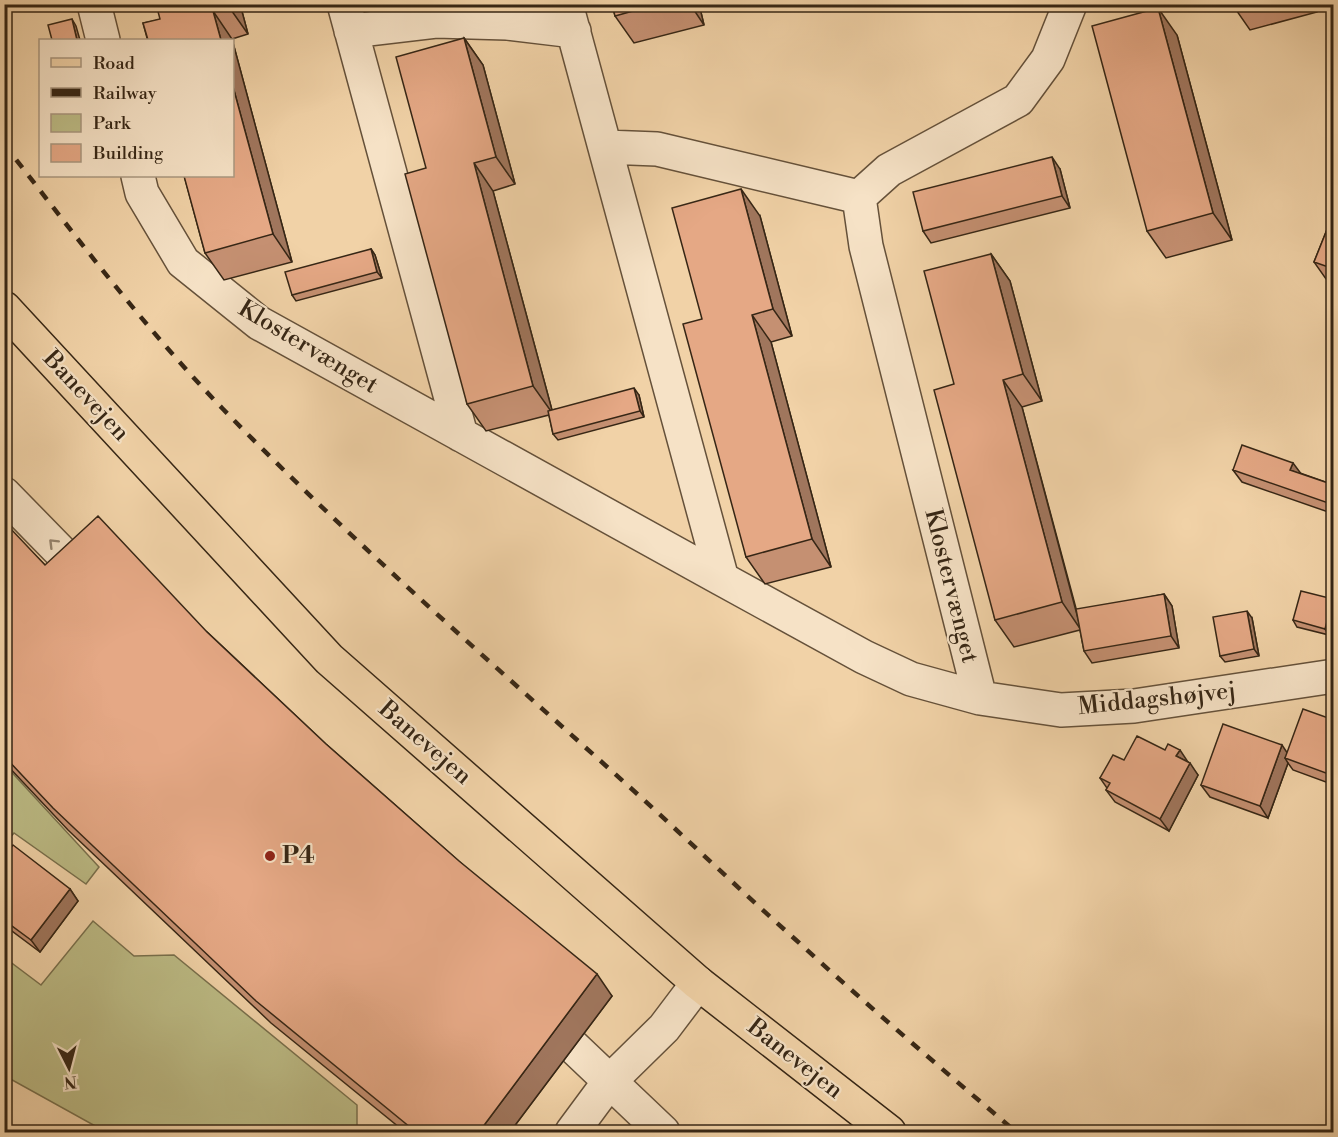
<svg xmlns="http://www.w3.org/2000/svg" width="1338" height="1137" font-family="'Libre Bodoni',serif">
<rect width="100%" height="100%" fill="#f1d2a7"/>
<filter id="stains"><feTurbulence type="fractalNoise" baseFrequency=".00333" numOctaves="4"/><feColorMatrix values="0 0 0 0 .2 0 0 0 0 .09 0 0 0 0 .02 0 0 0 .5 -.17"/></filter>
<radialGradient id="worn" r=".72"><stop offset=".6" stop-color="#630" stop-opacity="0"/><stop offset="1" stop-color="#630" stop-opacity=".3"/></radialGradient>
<path fill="#bcbb85" stroke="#79704d" stroke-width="1.5" d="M 5,765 L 99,867 L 86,884 L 14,833 L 5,844 Z
M 93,921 L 134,956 L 174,955 L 357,1105 L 357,1132 L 106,1132 L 5,1076 L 5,958 L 41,985 Z"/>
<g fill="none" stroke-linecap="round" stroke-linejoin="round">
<g stroke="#65513a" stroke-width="36">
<path id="minor" d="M 94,4 L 103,40
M 344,4 L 461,435
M 566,4 L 722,579 L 864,657 L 911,679 L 980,698 L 1061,710 L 1134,706 L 1334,676
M 351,31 L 436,21 L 507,23 L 574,31
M 605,147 L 657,149 L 859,197
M 138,176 L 142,193 L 183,262 L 259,323 L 722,579
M 4,494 L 92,584
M 980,698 L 866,246 L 859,197 L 889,170 L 1018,100 L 1048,59 L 1070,4
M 542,1017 L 663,1132
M 572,1132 L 609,1082 L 664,1028 L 698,983"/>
</g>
<g stroke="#362615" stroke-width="36">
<path id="major" d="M 4,308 L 329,659 L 698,983 L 889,1132"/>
</g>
<use href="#minor" stroke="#f6e2c6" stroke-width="33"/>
<use href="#major" stroke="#f1d2a7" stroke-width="33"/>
<path stroke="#362615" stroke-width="4.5" stroke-dasharray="10 10" stroke-linecap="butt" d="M 4,144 C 74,234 143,326 222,408 C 352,542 494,665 634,791 C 688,840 741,891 796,940 C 868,1006 942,1069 1016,1132"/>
</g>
<path fill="#c59072" stroke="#362615" stroke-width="1.5" d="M 240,4 L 248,34 L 232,39 L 292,262 L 224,280 L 205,253 L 143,23 Z
M 612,4 L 699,4 L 704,25 L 634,43 L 615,16 Z
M 1232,4 L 1315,4 L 1317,12 L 1250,30 Z
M 1177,35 L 1232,240 L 1166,258 L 1147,231 Z
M 464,38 L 483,65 L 515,184 L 493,191 L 552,410 L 639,395 L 644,417 L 558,440 L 553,434 L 549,415 L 486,431 L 467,404 L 426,168 Z
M 1060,169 L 1070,208 L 931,243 L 923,231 Z
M 1334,212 L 1334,282 L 1326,279 L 1314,262 Z
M 760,216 L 792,336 L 771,342 L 831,567 L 765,584 L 746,557 L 702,319 Z
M 371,249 L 375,255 L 382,278 L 296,301 L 292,295 Z
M 991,254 L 1010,281 L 1042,401 L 1022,407 L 1077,612 L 1164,594 L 1172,606 L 1179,648 L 1092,663 L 1084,651 L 1080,630 L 1014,647 L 995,620 L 954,384 Z
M 1233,470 L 1300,473 L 1334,485 L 1334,514 L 1242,482 Z
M 4,524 L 45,565 L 207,632 L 326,744 L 612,996 L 510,1132 L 405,1132 L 271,1023 L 68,830 L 4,762 Z
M 1333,599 L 1334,619 L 1329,635 L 1297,627 L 1293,620 Z
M 1252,618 L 1259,656 L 1225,662 L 1220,656 Z
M 1334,720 L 1334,785 L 1293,770 L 1288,763 L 1268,818 L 1210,797 L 1201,785 L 1287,752 Z
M 1124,760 L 1188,762 L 1198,775 L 1169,831 L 1115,802 L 1106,790 L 1107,788 L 1100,778 Z
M 4,856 L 70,889 L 78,901 L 40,952 L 4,925 Z"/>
<path fill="#a0765d" stroke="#362615" stroke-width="1.5" d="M 229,4 L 240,4 L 248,34 L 229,7 Z
M 690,4 L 699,4 L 704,25 Z
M 1312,4 L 1315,4 L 1317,12 Z
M 1158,8 L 1177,35 L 1232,240 L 1213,213 Z
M 213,11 L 232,39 L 292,262 L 273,234 L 232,83 L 232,40 L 221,40 Z
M 72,19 L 76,26 L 80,40 L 77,40 Z
M 464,38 L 483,65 L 515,184 L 496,157 Z
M 1052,157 L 1060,169 L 1070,208 L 1062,196 Z
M 474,163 L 493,191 L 553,414 L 533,386 Z
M 741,189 L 760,216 L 792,336 L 773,309 Z
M 371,249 L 375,255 L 382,278 L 377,272 Z
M 991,254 L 1010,281 L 1042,401 L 1023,374 Z
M 752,315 L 771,342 L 831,567 L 812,539 Z
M 1003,380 L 1022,407 L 1081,630 L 1062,602 Z
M 634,388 L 639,395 L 644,417 L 640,411 Z
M 1293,463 L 1302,475 L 1290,470 Z
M 1164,594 L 1172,606 L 1179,648 L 1171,636 Z
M 1333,599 L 1334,619 L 1329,635 L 1325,629 Z
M 1247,611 L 1252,618 L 1259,656 L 1254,649 Z
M 1282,745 L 1290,757 L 1285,758 L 1288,763 L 1268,818 L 1260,806 Z
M 1180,750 L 1188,762 L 1176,756 Z
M 1190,763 L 1198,775 L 1169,831 L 1160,819 Z
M 70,889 L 78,901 L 40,952 L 31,940 Z
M 597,974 L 612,996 L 510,1132 L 479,1132 Z"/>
<path fill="#e5a885" stroke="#362615" stroke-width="1.5" d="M 156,4 L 229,4 L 229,7 L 213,11 L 221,40 L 148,40 L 143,23 L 160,19 Z
M 612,4 L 658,4 L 615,16 Z
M 1158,8 L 1213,213 L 1147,231 L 1092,26 Z
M 72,19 L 77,40 L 52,40 L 48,25 Z
M 464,38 L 496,157 L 474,163 L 533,386 L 467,404 L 405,174 L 426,168 L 396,57 Z
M 232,83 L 273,234 L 205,253 L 184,176 L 232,176 Z
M 1052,157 L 1062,196 L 923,231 L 913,192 Z
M 741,189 L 773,309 L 752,315 L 812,539 L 746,557 L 683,324 L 702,319 L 672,208 Z
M 1334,212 L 1334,269 L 1314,262 Z
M 371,249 L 377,272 L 292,295 L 285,272 Z
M 991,254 L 1023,374 L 1003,380 L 1062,602 L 995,620 L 934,390 L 954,384 L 924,271 Z
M 634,388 L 640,411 L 553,434 L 548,411 Z
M 1242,445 L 1293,463 L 1290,470 L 1334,485 L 1334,505 L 1233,470 Z
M 98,516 L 207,632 L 326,744 L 459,861 L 597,974 L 479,1132 L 416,1132 L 256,1001 L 53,808 L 4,756 L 4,534 L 10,528 L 45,565 Z
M 4,524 L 9,529 L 4,534 Z
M 1301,591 L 1333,599 L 1325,629 L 1293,620 Z
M 1164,594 L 1171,636 L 1084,651 L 1076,609 Z
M 1247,611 L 1254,649 L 1220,656 L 1213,617 Z
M 1303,709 L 1334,720 L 1334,776 L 1285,758 Z
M 1223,724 L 1282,745 L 1260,806 L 1201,785 Z
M 1137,736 L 1165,750 L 1168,744 L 1180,750 L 1176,756 L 1190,763 L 1160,819 L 1106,790 L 1110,783 L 1100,778 L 1113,755 L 1124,760 Z
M 13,845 L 70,889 L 31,940 L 4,920 L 4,856 Z"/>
<defs><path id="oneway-chevron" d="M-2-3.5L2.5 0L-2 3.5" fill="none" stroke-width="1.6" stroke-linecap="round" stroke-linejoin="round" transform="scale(1.5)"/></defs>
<use stroke="#96846e" href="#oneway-chevron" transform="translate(53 543) rotate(-135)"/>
<circle fill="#8f2418" stroke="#f6e2c6" stroke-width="2" cx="270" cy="856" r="6"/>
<g text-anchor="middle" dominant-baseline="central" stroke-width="4.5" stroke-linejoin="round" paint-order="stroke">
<g font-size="24" fill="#362615" stroke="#f6e2c6">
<text transform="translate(308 347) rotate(31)">Klostervænget</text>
<text transform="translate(86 396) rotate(47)">Banevejen</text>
<text transform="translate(951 586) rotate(76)">Klostervænget</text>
<text transform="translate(1157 699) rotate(-6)">Middagshøjvej</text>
<text transform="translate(425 743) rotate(41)">Banevejen</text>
<text transform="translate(795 1059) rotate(38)">Banevejen</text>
</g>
<g font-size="24" font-weight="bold" fill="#362615" stroke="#f6e2c6" text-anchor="start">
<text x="282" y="856">P4</text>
</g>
</g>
<rect width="1338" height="1137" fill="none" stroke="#f1d2a7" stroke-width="24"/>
<rect x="6" y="6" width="1326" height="1125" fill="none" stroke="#362615" stroke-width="3"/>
<rect x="12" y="12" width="1314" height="1113" fill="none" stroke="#362615" stroke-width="1.5"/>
<rect x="39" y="39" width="195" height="138" fill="#f6e2c6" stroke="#a9977f" stroke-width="1.5"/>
<rect x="51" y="58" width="30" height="9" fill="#f1d2a7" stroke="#a9977f" stroke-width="1.5"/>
<text x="93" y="69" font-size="18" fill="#362615">Road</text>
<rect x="51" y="88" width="30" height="9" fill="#362615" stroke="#a9977f" stroke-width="1.5"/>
<text x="93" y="99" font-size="18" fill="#362615">Railway</text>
<rect x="51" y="114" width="30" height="18" fill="#bcbb85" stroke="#a9977f" stroke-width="1.5"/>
<text x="93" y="129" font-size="18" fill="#362615">Park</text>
<rect x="51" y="144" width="30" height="18" fill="#e5a885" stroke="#a9977f" stroke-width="1.5"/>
<text x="93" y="159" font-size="18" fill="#362615">Building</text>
<g transform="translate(69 1068) rotate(174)" stroke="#f6e2c6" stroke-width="4.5" paint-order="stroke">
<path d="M0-4.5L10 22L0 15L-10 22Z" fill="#362615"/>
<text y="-9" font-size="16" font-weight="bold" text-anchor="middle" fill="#362615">N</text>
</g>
<rect width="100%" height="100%" filter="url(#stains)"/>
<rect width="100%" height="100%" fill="url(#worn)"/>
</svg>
